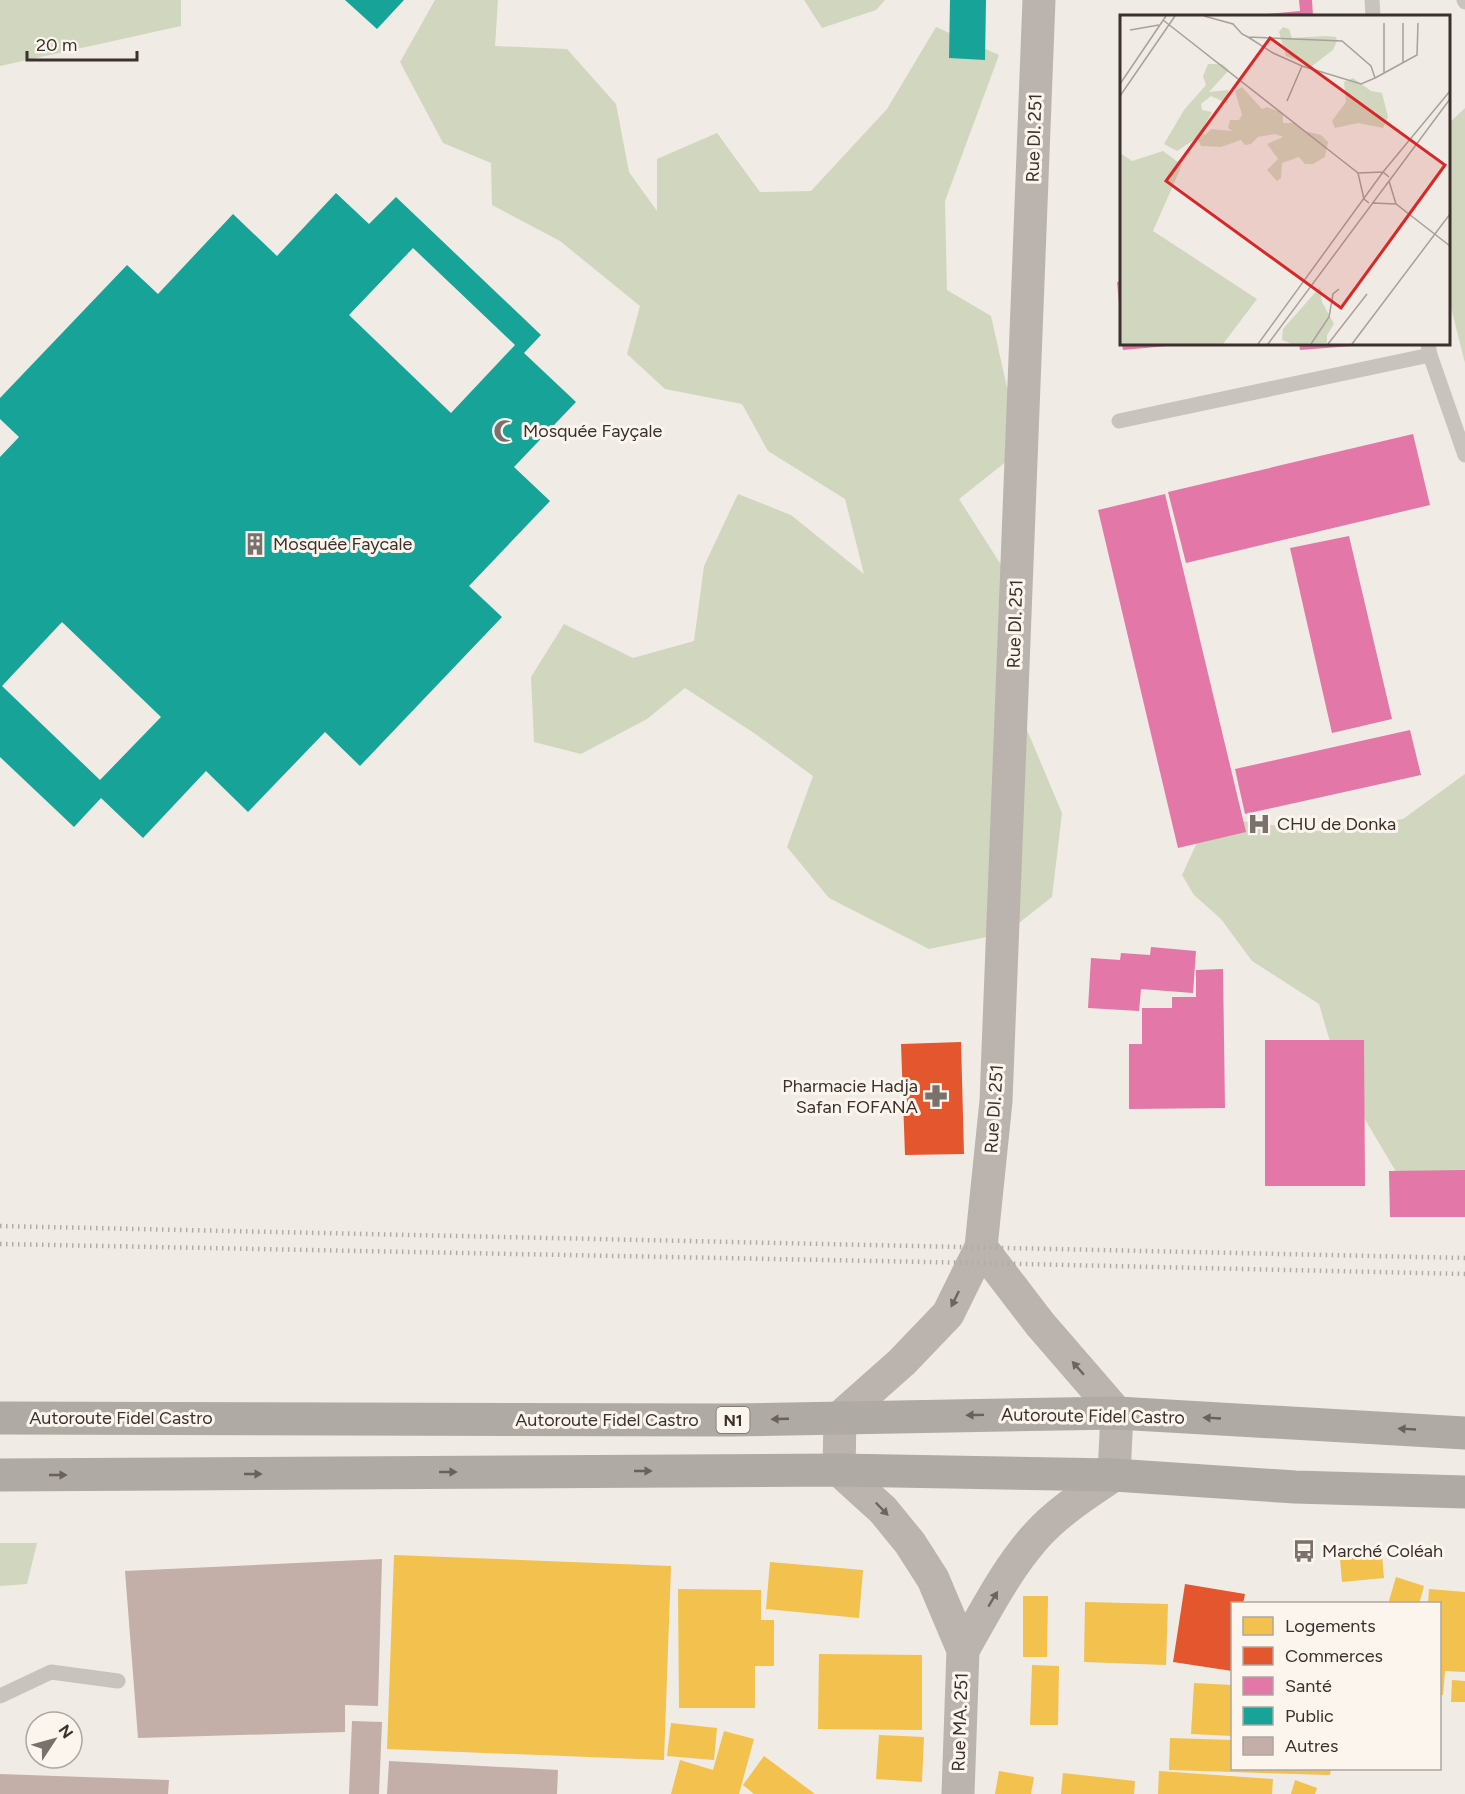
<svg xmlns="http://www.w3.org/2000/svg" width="1465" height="1794" font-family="Figtree,sans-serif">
<rect width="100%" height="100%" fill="#f0ebe5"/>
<path fill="#d1d6bf" d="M 0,0 L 181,0 L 181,26 L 0,66 Z
M 435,0 L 498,0 L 495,46 L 567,49 L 616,104 L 629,172 L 657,211 L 657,159 L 717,133 L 760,192 L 811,191 L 887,109 L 936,27 L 999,55 L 945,201 L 947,290 L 991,316 L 1021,450 L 959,499 L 1014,585 L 1008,685 L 1062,813 L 1052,897 L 1006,933 L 929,949 L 829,898 L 787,847 L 813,776 L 754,733 L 685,688 L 647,719 L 581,754 L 534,742 L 531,677 L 564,624 L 633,658 L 694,641 L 704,566 L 738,494 L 791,515 L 864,574 L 845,499 L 768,451 L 742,404 L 665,389 L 627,354 L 640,306 L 560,241 L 492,205 L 491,163 L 443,143 L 400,62 Z
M 804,0 L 885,0 L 876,10 L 822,28 Z
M 1465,108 L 1465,363 L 1449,300 L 1448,124 Z
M 1465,774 L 1465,1185 L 1411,1197 L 1341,1079 L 1319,1004 L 1252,961 L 1221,919 L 1194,895 L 1182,875 L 1209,817 L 1319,831 L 1403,819 Z
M 0,1543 L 37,1543 L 27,1584 L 0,1586 Z"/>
<path fill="#f2c14e" d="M 394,1555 L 671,1566 L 664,1760 L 387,1749 Z
M 1382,1556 L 1384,1578 L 1342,1582 L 1340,1559 Z
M 770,1562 L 863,1570 L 859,1618 L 766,1609 Z
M 1396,1577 L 1424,1586 L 1419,1604 L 1388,1604 Z
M 678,1589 L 761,1590 L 761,1620 L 774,1620 L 774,1666 L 755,1666 L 755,1708 L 679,1708 Z
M 1429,1589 L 1465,1592 L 1465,1672 L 1445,1671 L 1443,1695 L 1440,1695 L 1440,1604 L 1428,1604 Z
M 1023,1596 L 1048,1596 L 1047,1657 L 1023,1657 Z
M 1085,1602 L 1168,1604 L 1166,1665 L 1084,1662 Z
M 819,1654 L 922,1655 L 922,1730 L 818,1729 Z
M 1032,1665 L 1059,1666 L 1058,1725 L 1030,1725 Z
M 1452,1680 L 1465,1681 L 1465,1702 L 1451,1702 Z
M 1194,1683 L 1232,1685 L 1232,1736 L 1191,1734 Z
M 671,1723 L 717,1728 L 714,1760 L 667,1756 Z
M 724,1731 L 754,1739 L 739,1794 L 671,1794 L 680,1760 L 713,1770 Z
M 879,1735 L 924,1737 L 922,1782 L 876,1779 Z
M 1170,1738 L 1232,1740 L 1232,1768 L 1331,1768 L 1330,1775 L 1169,1770 Z
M 764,1756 L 815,1794 L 754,1794 L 743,1785 Z
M 999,1771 L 1034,1777 L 1031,1794 L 995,1794 Z
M 1159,1771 L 1273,1779 L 1272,1794 L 1158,1794 Z
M 1063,1773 L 1135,1781 L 1134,1794 L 1061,1794 Z
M 1295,1780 L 1317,1788 L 1315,1794 L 1291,1794 Z"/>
<path fill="#e4572e" d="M 961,1042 L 964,1154 L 905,1155 L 901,1044 Z
M 1185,1584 L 1245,1594 L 1243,1604 L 1232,1604 L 1232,1671 L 1173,1662 Z"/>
<path fill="#e377a8" d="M 1299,0 L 1312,0 L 1313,16 L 1257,16 L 1257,15 L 1300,11 Z
M 1122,281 L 1122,313 L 1120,313 L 1117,282 Z
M 1122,344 L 1178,344 L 1178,345 L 1123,350 Z
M 1299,344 L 1364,344 L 1364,345 L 1300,350 Z
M 1413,434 L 1430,505 L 1186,563 L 1168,492 Z
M 1165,494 L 1246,832 L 1178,848 L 1098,510 Z
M 1349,536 L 1392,719 L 1332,733 L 1290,548 Z
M 1410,730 L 1421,775 L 1245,814 L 1235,769 Z
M 1151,947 L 1196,951 L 1193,993 L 1141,989 L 1139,1011 L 1088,1008 L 1091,958 L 1120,960 L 1121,953 L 1150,955 Z
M 1223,969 L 1225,1108 L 1129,1109 L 1129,1044 L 1142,1044 L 1142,1008 L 1172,1008 L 1172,997 L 1196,997 L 1196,970 Z
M 1265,1040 L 1364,1040 L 1365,1186 L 1265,1186 Z
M 1465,1170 L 1465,1217 L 1390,1217 L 1389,1171 Z"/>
<path fill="#17a398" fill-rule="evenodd" d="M 345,0 L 404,0 L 377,29 Z
M 950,0 L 986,0 L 985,60 L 949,58 Z
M 336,193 L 369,224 L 396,197 L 541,335 L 524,353 L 576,402 L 514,467 L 550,501 L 469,586 L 502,617 L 360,766 L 325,732 L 248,812 L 206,771 L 143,838 L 101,798 L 74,827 L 0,757 L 0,457 L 19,437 L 0,419 L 0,398 L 127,265 L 158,294 L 233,214 L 277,256 ZM 413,248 L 515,345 L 451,413 L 349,315 ZM 62,622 L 161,717 L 100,780 L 2,686 Z"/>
<path fill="#c3afa7" d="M 382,1559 L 378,1706 L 345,1705 L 345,1732 L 138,1738 L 125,1571 Z
M 352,1721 L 382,1722 L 379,1794 L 349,1794 Z
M 389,1761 L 558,1770 L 557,1794 L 387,1794 Z
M 0,1774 L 169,1780 L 168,1794 L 0,1794 Z"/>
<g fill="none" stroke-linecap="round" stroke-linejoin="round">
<path stroke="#c9c3be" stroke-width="15" d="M 1372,0 L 1373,16
M 1464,0 L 1465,2
M 1428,344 L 1430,355 L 1465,455
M 1119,421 L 1430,355
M 0,1696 L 51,1672 L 118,1681"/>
<path stroke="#bab3ae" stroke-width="33" d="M 963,1650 C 986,1610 1007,1568 1038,1534 C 1060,1510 1088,1493 1114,1475 L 1117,1413 L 1040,1324 L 981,1247
M 958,1794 L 963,1650 L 933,1579 L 910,1543 L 883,1510 L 839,1470 L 840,1417 L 902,1362 L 948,1314 L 981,1247 L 996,1101 L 1039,0"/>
<path stroke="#afaaa4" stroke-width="33" d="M 0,1418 L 732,1420 L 1117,1413 L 1465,1433
M 0,1475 L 839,1470 L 1114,1475 L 1295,1487 L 1465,1492"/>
<path stroke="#b1aca8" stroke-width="4.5" stroke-dasharray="1.5 4.5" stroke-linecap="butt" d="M 0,1226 L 1465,1258
M 0,1244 L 979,1263 L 1465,1274"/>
</g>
<defs><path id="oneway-solid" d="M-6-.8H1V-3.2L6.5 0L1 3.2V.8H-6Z" transform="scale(1.5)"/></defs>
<g fill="#6e645f">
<use href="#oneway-solid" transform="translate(955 1299) rotate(116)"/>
<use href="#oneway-solid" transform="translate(1078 1368) rotate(-131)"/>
<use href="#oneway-solid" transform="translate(882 1509) rotate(46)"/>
<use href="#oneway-solid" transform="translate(993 1599) rotate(-59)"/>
</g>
<g fill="#69615b">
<use href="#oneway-solid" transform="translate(975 1415) rotate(179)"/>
<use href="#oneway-solid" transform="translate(1212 1418) rotate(-177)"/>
<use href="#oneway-solid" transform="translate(780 1419) rotate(178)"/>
<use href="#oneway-solid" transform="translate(1407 1429) rotate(-177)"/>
<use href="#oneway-solid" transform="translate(643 1471)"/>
<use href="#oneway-solid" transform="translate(448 1472)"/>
<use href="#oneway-solid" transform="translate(253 1474)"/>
<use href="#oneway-solid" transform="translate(58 1475)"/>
</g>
<defs>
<g id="mosque-bare" transform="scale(1.8)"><path d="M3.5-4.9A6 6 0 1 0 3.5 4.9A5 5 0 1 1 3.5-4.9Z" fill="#7a716c" stroke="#fbf5ee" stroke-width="2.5" paint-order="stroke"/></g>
<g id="building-bare" transform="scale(1.8)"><path d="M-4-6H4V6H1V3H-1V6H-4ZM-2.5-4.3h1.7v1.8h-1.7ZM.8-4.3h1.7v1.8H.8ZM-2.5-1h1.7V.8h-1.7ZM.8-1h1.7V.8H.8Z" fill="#7a716c" stroke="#fbf5ee" stroke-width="2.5" paint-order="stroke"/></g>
<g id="hospital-bare" transform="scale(1.8)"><path d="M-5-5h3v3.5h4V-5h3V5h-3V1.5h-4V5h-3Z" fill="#7a716c" stroke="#fbf5ee" stroke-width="2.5" paint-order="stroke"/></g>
<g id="pharmacy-bare" transform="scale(1.8)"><path d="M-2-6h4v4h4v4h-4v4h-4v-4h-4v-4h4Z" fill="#7a716c" stroke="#fbf5ee" stroke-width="2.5" paint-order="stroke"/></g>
<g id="bus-bare" transform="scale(1.8)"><path d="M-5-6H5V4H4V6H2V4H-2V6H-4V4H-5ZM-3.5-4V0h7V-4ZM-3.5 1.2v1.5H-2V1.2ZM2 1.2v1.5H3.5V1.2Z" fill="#7a716c" stroke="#fbf5ee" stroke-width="2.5" paint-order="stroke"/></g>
</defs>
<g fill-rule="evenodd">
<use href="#mosque-bare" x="505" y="431"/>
<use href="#building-bare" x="255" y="544"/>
<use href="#hospital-bare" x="1259" y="824"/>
<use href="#pharmacy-bare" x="936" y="1096"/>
<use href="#bus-bare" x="1304" y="1551"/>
</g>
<g text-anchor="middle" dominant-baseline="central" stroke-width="6" stroke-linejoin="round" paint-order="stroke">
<rect fill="#fbf5ee" stroke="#756b66" stroke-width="1.5" x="716.5" y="1407" width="33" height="26" rx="4.5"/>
<g font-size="16" font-weight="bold" fill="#3b302b">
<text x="733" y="1420">N1</text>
</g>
<g font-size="18" fill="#3b302b" stroke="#fbf5ee">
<text transform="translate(1034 138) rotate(-88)">Rue DI. 251</text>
<text transform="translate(1015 624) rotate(-88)">Rue DI. 251</text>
<text transform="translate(994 1109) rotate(-86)">Rue DI. 251</text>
<text transform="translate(1093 1416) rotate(1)">Autoroute Fidel Castro</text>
<text x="121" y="1418">Autoroute Fidel Castro</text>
<text x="607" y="1420">Autoroute Fidel Castro</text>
<text transform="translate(960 1722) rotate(-88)">Rue MA. 251</text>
</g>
<g font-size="18" fill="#3b302b" stroke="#fbf5ee" text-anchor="start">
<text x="523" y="431">Mosquée Fayçale</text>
<text x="273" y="544">Mosquée Faycale</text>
<text x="1277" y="824">CHU de Donka</text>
<text x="918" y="1086" text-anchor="end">Pharmacie Hadja<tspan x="918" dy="21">Safan FOFANA</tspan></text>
<text x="1322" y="1551">Marché Coléah</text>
</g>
</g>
<g transform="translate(1120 15)">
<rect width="330" height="330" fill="#f0ebe5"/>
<path d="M 163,12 L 169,14 L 172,23 L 205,21 L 216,22 L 217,26 L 213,35 L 192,51 L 166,41 L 159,17 ZM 88,49 L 102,49 L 109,55 L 89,77 L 108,75 L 109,81 L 107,88 L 91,81 L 81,89 L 82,95 L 92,97 L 81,117 L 85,120 L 91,114 L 112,116 L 108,113 L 110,105 L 119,105 L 122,100 L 115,76 L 122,72 L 142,94 L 147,92 L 163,98 L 163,108 L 175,108 L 185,116 L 201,120 L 208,127 L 205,142 L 193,149 L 185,149 L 179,142 L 162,148 L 161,163 L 157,166 L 147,155 L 158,144 L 147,129 L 163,122 L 155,119 L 138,122 L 131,129 L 125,130 L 121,125 L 101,132 L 81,131 L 77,123 L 57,136 L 44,129 L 64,95 L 86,70 L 83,61 ZM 233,63 L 251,76 L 262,78 L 268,102 L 263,113 L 238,108 L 215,113 L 212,106 L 226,87 L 224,67 ZM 43,136 L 62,150 L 33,216 L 137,284 L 103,329 L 0,329 L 0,138 L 12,146 ZM 200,272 L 202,287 L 214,309 L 207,320 L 207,328 L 172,329 L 162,325 L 163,314 Z" fill="#d1d6bf"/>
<path fill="none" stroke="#a8a09b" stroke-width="1.5" d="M 84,1 L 113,9 L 122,19 L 128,22 L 153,38 L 182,51 L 241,69 L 255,63 L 251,51 L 222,26 L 128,22M 43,5 L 224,147 L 238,158 L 244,184 L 249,188M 264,8 L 264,58M 283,8 L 283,48M 10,15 L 39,10M 255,63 L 297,40 L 298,8M 0,69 L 46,1M 0,81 L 55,1M 167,86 L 182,51M 238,158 L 263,157 L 269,162M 269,166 L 276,189M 252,188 L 276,189 L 330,231M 138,329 L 263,157 L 330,76M 148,329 L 330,84M 191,329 L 209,302 L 213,279 L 219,274M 208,329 L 247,279M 232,329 L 330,199"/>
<path fill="#d62828" fill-opacity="0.15" stroke="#d62828" stroke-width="3" d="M 150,23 L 325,150 L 221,293 L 46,166 Z"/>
<rect width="330" height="330" fill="none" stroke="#3b302b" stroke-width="3"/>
</g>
<rect x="1231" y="1602" width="210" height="168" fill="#fbf5ee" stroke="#aea6a0" stroke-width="1.5"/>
<rect x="1243" y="1617" width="30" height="18" fill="#f2c14e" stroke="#aea6a0" stroke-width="1.5"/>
<text x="1285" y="1632" font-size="18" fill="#3b302b">Logements</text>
<rect x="1243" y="1647" width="30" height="18" fill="#e4572e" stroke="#aea6a0" stroke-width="1.5"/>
<text x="1285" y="1662" font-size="18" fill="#3b302b">Commerces</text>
<rect x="1243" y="1677" width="30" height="18" fill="#e377a8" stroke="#aea6a0" stroke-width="1.5"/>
<text x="1285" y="1692" font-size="18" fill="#3b302b">Santé</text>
<rect x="1243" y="1707" width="30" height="18" fill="#17a398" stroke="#aea6a0" stroke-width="1.5"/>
<text x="1285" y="1722" font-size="18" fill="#3b302b">Public</text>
<rect x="1243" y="1737" width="30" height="18" fill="#c3afa7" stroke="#aea6a0" stroke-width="1.5"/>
<text x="1285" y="1752" font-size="18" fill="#3b302b">Autres</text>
<g transform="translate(54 1740) rotate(54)"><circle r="28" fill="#fbf5ee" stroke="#aea6a0" stroke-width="1.5"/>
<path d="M0-4.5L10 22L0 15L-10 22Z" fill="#7a716c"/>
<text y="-9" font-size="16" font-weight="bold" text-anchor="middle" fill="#3b302b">N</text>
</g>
<path d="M27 51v9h110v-9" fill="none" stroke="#3b302b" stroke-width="3"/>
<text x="36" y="51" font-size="18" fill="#3b302b" stroke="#fbf5ee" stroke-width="4.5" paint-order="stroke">20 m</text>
</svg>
